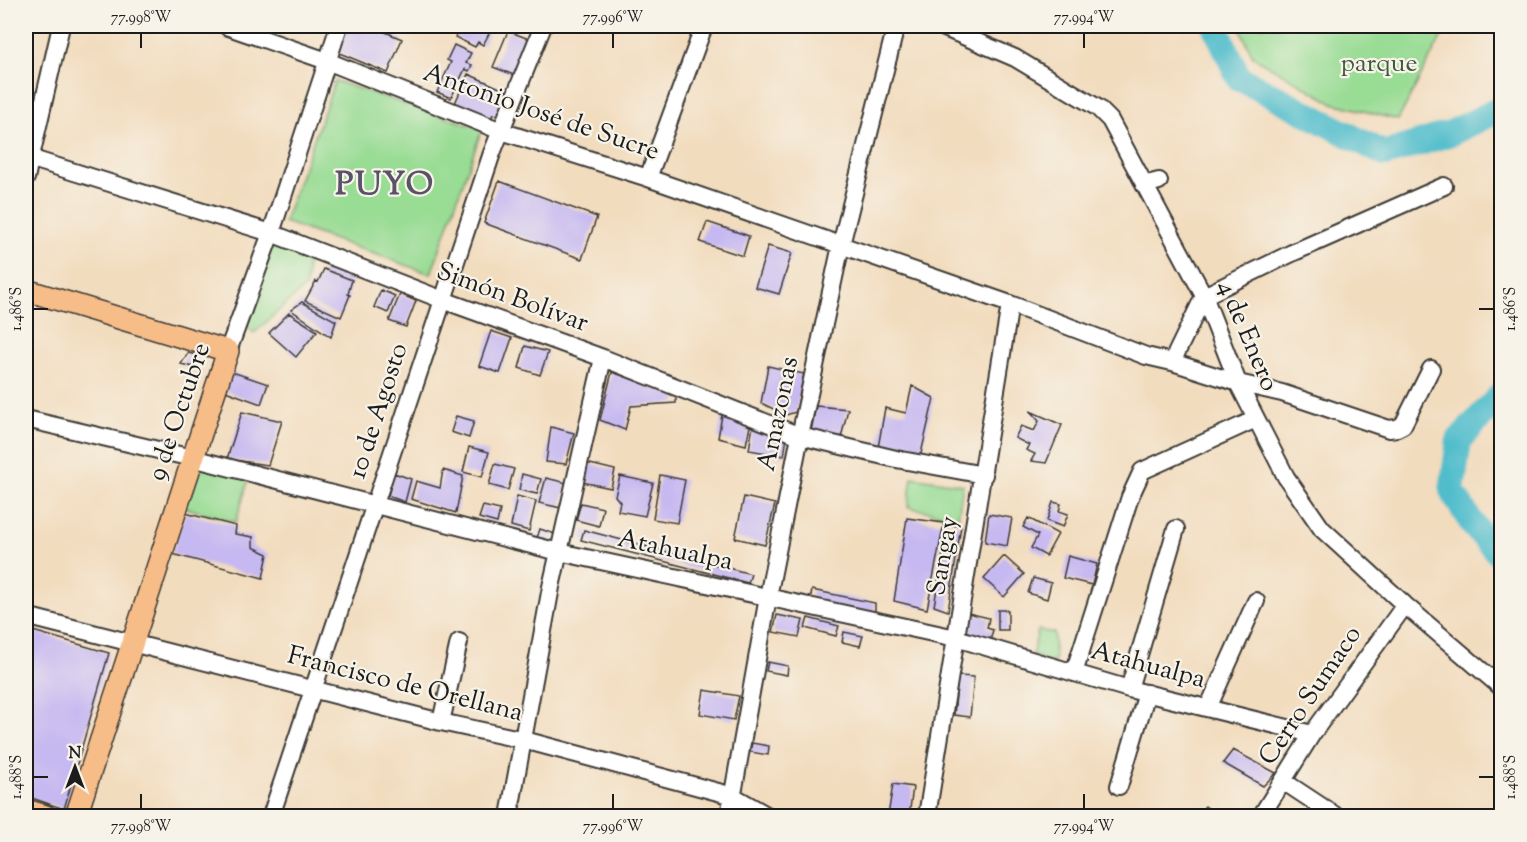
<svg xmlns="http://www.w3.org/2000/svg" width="1527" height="842" font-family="'Sorts Mill Goudy',serif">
<rect width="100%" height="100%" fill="#f7f3e8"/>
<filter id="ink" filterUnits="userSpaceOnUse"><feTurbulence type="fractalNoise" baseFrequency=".0167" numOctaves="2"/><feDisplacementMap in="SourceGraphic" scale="12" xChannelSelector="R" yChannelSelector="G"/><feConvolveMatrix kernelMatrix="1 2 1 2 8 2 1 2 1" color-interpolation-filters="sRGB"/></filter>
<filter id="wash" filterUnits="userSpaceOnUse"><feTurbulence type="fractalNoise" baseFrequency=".008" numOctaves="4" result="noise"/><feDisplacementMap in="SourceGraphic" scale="24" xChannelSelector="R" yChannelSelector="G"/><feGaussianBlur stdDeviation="1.35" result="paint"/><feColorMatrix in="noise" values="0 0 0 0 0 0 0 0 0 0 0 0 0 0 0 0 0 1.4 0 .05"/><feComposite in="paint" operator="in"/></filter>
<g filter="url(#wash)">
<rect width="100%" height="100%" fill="#f2dcbe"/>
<path fill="#99dc94" stroke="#5a7c58" stroke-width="1.5" d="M 1233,26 L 1447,26 L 1398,120 L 1333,103 L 1253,57 L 1241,30 Z
M 335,81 L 482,129 L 431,274 L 284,222 Z
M 272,246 L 308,257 L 306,286 L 254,333 L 246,326 Z
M 196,463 L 249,478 L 236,522 L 183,507 Z
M 912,477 L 963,485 L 958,518 L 908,507 Z
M 1038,630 L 1054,633 L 1055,663 L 1032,656 Z"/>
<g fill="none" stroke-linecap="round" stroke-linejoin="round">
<path stroke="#51bdcc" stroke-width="26" d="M 1215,26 L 1239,78 L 1385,154 L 1451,133 L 1502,108
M 1502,394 L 1459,440 L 1452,491 L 1473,525 L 1502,557"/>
</g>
<g id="blocks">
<path fill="#c6b8f1" d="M 348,26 L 385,26 L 383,31 L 402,39 L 388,73 L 337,52 Z
M 460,26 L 493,26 L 483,45 L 478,42 L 475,47 L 455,37 Z
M 508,31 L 529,39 L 514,75 L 493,67 Z
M 454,45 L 471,53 L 466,63 L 472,65 L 469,71 L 465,69 L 451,98 L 437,92 L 451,62 L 447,60 Z
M 468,74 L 509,92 L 499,116 L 493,114 L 491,119 L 455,103 Z
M 499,181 L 597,217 L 582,259 L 484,223 Z
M 707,222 L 749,236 L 743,256 L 700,242 Z
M 768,246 L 792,253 L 779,294 L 755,287 Z
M 324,269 L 352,280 L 348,294 L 350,295 L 341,317 L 305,301 L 316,281 L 318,282 Z
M 381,290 L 395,296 L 388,313 L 374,307 Z
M 400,294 L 416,301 L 406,327 L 389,321 Z
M 302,302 L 336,321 L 331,337 L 291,310 Z
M 289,313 L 317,331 L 296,357 L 269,333 Z
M 491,331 L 512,338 L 500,373 L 479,366 Z
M 525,346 L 548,352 L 540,375 L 519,368 Z
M 188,353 L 196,355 L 193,367 L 181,364 Z
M 768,366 L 804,374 L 796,412 L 786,415 L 761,403 Z
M 226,370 L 268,384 L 261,404 L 220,389 Z
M 612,372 L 676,395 L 676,403 L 631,406 L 625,430 L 600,420 Z
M 912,386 L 934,398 L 920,458 L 878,448 L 885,408 L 906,413 Z
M 816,406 L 848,409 L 841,438 L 811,431 Z
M 1030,411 L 1062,425 L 1046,463 L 1031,461 L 1035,454 L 1026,450 L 1029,445 L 1015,438 L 1021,426 L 1034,431 L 1039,421 Z
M 242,412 L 282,421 L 268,465 L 227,459 Z
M 722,415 L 751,421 L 746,445 L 718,438 Z
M 456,416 L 474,421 L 469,438 L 451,432 Z
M 753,425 L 788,431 L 784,456 L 749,450 Z
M 551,427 L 574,433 L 566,464 L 546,462 Z
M 469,447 L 489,452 L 482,477 L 463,472 Z
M 586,463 L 615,470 L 611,488 L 582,482 Z
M 495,464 L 514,469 L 508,490 L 489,485 Z
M 443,470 L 463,476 L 456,513 L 411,499 L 416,481 L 440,488 Z
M 394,473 L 411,479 L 405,502 L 388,496 Z
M 522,474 L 541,479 L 537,494 L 519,490 Z
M 660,475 L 685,480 L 677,523 L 653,519 Z
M 620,476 L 653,483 L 645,516 L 618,511 L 620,502 L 615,496 Z
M 546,478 L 567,483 L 561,508 L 539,503 Z
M 517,496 L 536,501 L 529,531 L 511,526 Z
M 744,497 L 775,504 L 765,545 L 735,538 Z
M 1053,502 L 1061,504 L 1059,511 L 1068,514 L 1063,527 L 1047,521 Z
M 581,503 L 603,508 L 599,526 L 576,520 Z
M 483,506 L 500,510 L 497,523 L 479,518 Z
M 185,513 L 236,526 L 235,534 L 253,537 L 253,547 L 268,554 L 263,578 L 172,554 Z
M 989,514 L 1012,518 L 1007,546 L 985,542 Z
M 907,518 L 944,523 L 927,609 L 894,601 Z
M 1028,518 L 1058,534 L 1046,556 L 1031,548 L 1038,535 L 1023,527 Z
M 948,525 L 961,526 L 948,611 L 934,606 Z
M 540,529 L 555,534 L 552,543 L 537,538 Z
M 584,530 L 751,574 L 748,583 L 581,540 Z
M 1004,556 L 1024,574 L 1004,597 L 984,579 Z
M 1068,556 L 1097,564 L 1092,585 L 1063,578 Z
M 1033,578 L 1051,583 L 1047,599 L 1028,593 Z
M 812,590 L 875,603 L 875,616 L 810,601 Z
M 998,610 L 1008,610 L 1008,630 L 998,630 Z
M 968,613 L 989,618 L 987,628 L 993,630 L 990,641 L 964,635 Z
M 777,615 L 803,620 L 799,637 L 773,632 Z
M 808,618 L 839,626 L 836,636 L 805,628 Z
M 26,629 L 109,653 L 64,809 L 26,796 Z
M 844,632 L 863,636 L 860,646 L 842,642 Z
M 768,662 L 788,666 L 787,675 L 766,671 Z
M 958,676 L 974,677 L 970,717 L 954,715 Z
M 704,690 L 739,696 L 734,720 L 700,714 Z
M 752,743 L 769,746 L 768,755 L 750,752 Z
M 1233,750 L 1276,773 L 1263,786 L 1223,763 Z
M 893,784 L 913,787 L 909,816 L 888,816 Z
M 1205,806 L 1218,816 L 1196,816 Z"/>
</g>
</g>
<g filter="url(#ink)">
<use href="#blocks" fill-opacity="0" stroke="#3c3934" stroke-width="1.5"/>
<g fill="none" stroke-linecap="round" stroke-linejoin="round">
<g stroke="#3c3934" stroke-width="20">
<path id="minor" d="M 226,26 L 327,61 L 501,131 L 648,178 L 1010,304 L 1146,356 L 1172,362 L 1238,383 L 1282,393 L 1389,429 L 1397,428 L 1403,425 L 1431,369
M 940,26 L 1015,58 L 1098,108 L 1110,120 L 1204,296 L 1238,383 L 1286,477 L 1322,529 L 1405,605 L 1502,688
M 26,157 L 271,233 L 443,300 L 603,358 L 800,436 L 896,459 L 984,475
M 26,178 L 61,26
M 648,178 L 704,26
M 1144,185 L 1159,181
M 228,351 L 271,233 L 339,26
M 1172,362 L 1204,296 L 1292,253 L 1444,186
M 26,419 L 192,458 L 559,552 L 956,638 L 1129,689 L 1312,734
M 26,616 L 441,722 L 524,740 L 733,796 L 768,816
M 1074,673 L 1130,497 L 1142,471 L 1256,419
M 1129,689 L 1176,529
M 1208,708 L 1256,601
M 441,722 L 459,642
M 1283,781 L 1336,816
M 1119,786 L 1147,693
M 271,816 L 492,153 L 543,26
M 509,816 L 551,587 L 603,358
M 729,816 L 768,597 L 800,436 L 841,245 L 896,26
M 927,816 L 1010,304
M 1261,816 L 1312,734 L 1405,605"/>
</g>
<g stroke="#3c3934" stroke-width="24">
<path id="major" d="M 26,290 L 228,351 L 76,816
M 26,810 L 46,816"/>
</g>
<use href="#minor" stroke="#fff" stroke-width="16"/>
<use href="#major" stroke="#f7bd88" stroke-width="21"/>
</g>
</g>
<path fill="none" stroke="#1c1c1c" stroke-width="2" d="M 141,33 L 141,48M 613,33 L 613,48M 1084,33 L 1084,48M 33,309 L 48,309M 1479,309 L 1494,309M 33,777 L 48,777M 1479,777 L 1494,777M 141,794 L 141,809M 613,794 L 613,809M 1084,794 L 1084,809"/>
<g text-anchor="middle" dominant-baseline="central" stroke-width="4.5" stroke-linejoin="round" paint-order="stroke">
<g font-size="26" fill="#425640" stroke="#f7f3e8">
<text x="1379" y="64">parque</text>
</g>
<g font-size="26" fill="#1c1c1c" stroke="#f7f3e8">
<text transform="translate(541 113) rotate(19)">Antonio José de Sucre</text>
<text transform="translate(512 298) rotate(20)">Simón Bolívar</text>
<text transform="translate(1247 336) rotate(67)">4 de Enero</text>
<text transform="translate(379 411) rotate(-72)">10 de Agosto</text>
<text transform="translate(180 412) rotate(-71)">9 de Octubre</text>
<text transform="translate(779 414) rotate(-78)">Amazonas</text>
<text transform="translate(675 551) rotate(12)">Atahualpa</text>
<text transform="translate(944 556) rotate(-80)">Sangay</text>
<text transform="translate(1148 666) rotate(15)">Atahualpa</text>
<text transform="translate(405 685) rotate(14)">Francisco de Orellana</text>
<text transform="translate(1311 696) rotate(-56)">Cerro Sumaco</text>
</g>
<g font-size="32" font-weight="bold" letter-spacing="1.5" fill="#585367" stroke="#f7f3e8">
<text x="385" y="186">PUYO</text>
</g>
</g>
<rect width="1527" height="842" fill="none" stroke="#f7f3e8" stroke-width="66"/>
<g transform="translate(75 767)" stroke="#f7f3e8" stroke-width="4.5" paint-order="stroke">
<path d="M0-4.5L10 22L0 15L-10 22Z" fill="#1c1c1c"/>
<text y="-9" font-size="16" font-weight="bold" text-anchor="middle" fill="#1c1c1c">N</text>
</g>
<rect x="33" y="33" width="1461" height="776" fill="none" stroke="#1c1c1c" stroke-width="2"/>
<g font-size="15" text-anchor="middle" fill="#1c1c1c">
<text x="141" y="22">77.998°W</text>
<text x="613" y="22">77.996°W</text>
<text x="1084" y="22">77.994°W</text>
<text transform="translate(16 309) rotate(-90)" y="5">1.486°S</text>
<text transform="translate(1510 309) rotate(-90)" y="5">1.486°S</text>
<text transform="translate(16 777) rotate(-90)" y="5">1.488°S</text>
<text transform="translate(1510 777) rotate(-90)" y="5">1.488°S</text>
<text x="141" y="831">77.998°W</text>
<text x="613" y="831">77.996°W</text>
<text x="1084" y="831">77.994°W</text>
</g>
</svg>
